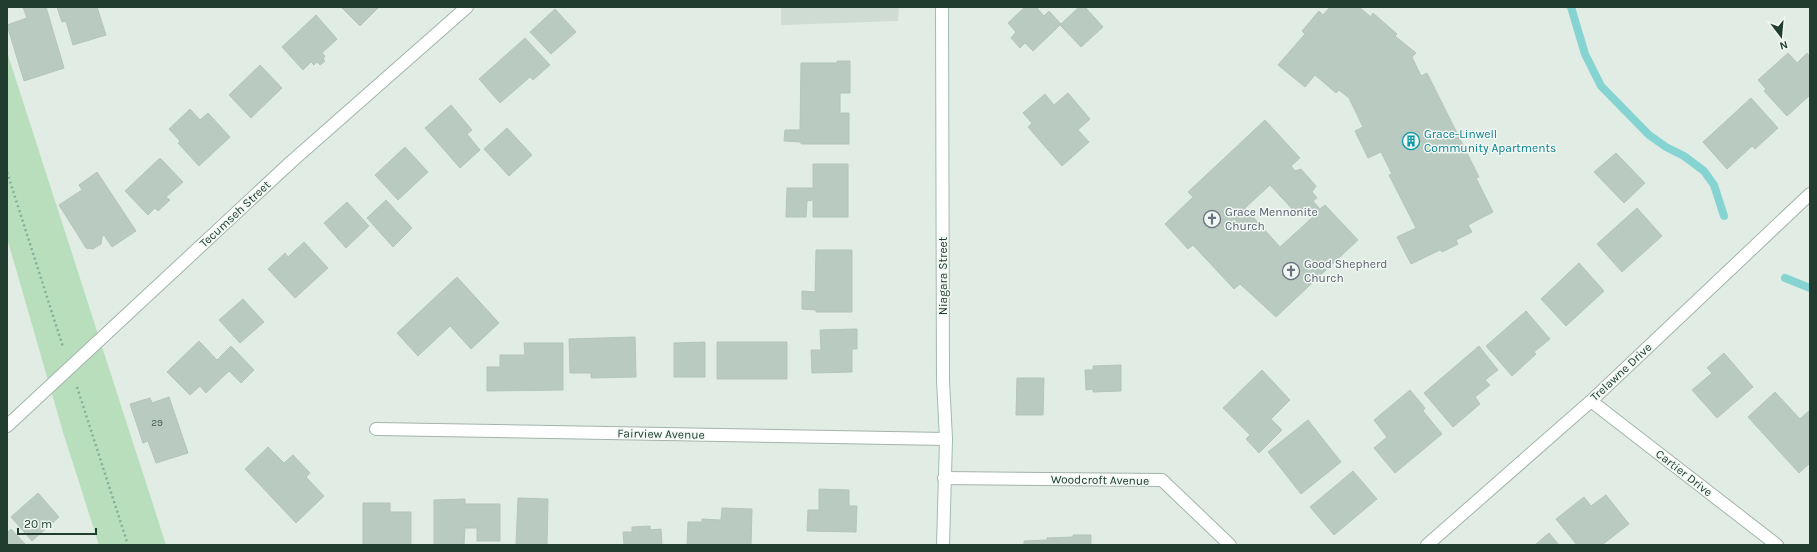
<svg xmlns="http://www.w3.org/2000/svg" width="1817" height="552" font-family="Karla,sans-serif">
<rect width="100%" height="100%" fill="#e1ece5"/>
<path fill="#cfdcd4" d="M 781,7 L 899,7 L 898,21 L 781,25 Z"/>
<path fill="#b8debc" d="M 7,52 L 166,545 L 99,545 L 63,432 L 7,238 Z"/>
<g fill="none" stroke-linecap="round" stroke-linejoin="round">
<path stroke="#86d4d2" stroke-width="8" d="M 1571,7 L 1585,54 L 1601,86 L 1649,135 L 1666,147 L 1684,156 L 1704,171 L 1714,185 L 1724,216
M 1785,278 L 1810,288"/>
</g>
<path fill="#b9cac0" stroke="#b3c6bb" fill-rule="evenodd" d="M 23,7 L 46,7 L 64,68 L 24,81 L 7,25 L 27,18 Z
M 57,7 L 97,7 L 106,35 L 73,45 L 66,21 L 62,22 Z
M 341,7 L 379,7 L 360,26 Z
M 1025,7 L 1036,7 L 1044,16 L 1049,11 L 1061,24 L 1079,7 L 1085,7 L 1103,27 L 1081,47 L 1060,25 L 1033,51 L 1025,43 L 1020,48 L 1011,38 L 1016,32 L 1008,23 Z
M 1330,7 L 1359,7 L 1371,17 L 1373,13 L 1397,34 L 1395,36 L 1416,53 L 1412,57 L 1421,76 L 1427,73 L 1479,177 L 1476,178 L 1493,212 L 1468,225 L 1472,232 L 1456,240 L 1458,244 L 1442,252 L 1440,250 L 1411,264 L 1397,237 L 1416,228 L 1389,175 L 1392,174 L 1381,152 L 1368,158 L 1355,131 L 1363,127 L 1349,98 L 1339,90 L 1336,93 L 1315,75 L 1305,87 L 1278,65 L 1305,34 L 1302,31 L 1319,11 L 1323,15 Z
M 555,9 L 576,32 L 551,54 L 530,32 Z
M 316,15 L 337,39 L 322,53 L 325,56 L 323,59 L 325,61 L 320,65 L 317,62 L 314,65 L 311,62 L 303,70 L 282,47 Z
M 525,38 L 550,65 L 533,80 L 530,77 L 500,103 L 479,79 Z
M 1788,53 L 1797,63 L 1807,53 L 1810,57 L 1810,95 L 1787,116 L 1764,91 L 1766,89 L 1758,80 Z
M 837,61 L 850,61 L 850,93 L 840,93 L 840,113 L 849,113 L 849,144 L 801,144 L 801,142 L 784,141 L 785,130 L 800,130 L 801,63 L 837,63 Z
M 260,65 L 282,88 L 251,118 L 229,95 Z
M 1068,93 L 1090,119 L 1078,130 L 1089,142 L 1062,166 L 1028,127 L 1032,123 L 1023,113 L 1045,94 L 1054,105 Z
M 1751,98 L 1778,128 L 1755,149 L 1752,146 L 1727,169 L 1703,142 Z
M 451,105 L 472,130 L 467,134 L 480,150 L 460,168 L 425,128 Z
M 190,109 L 200,120 L 208,113 L 230,137 L 199,166 L 178,143 L 180,141 L 169,129 Z
M 1265,120 L 1300,158 L 1291,166 L 1295,171 L 1301,169 L 1316,186 L 1312,192 L 1317,198 L 1313,201 L 1320,209 L 1325,205 L 1358,240 L 1276,317 L 1240,284 L 1234,289 L 1193,245 L 1188,249 L 1165,224 L 1193,197 L 1188,192 ZM 1270,185 L 1295,212 L 1308,206 L 1315,215 L 1280,247 L 1245,208 Z
M 507,128 L 532,155 L 509,176 L 484,149 Z
M 405,147 L 428,172 L 398,200 L 375,175 Z
M 1616,153 L 1645,183 L 1624,203 L 1594,172 Z
M 160,158 L 183,182 L 166,197 L 170,200 L 158,211 L 155,208 L 148,215 L 125,191 Z
M 813,164 L 848,164 L 848,217 L 813,217 L 813,200 L 807,201 L 806,217 L 786,217 L 787,188 L 813,188 Z
M 97,172 L 136,231 L 112,247 L 104,235 L 102,237 L 101,244 L 93,249 L 86,248 L 59,205 L 82,190 L 79,185 Z
M 386,200 L 412,228 L 393,247 L 367,218 Z
M 347,202 L 369,226 L 346,248 L 324,223 Z
M 1637,208 L 1662,236 L 1622,272 L 1597,244 Z
M 304,242 L 328,268 L 295,298 L 268,269 L 285,253 L 288,257 Z
M 816,250 L 852,250 L 852,312 L 816,312 L 816,310 L 802,309 L 802,291 L 815,292 Z
M 1579,263 L 1604,291 L 1566,326 L 1541,299 Z
M 457,277 L 499,323 L 471,349 L 450,326 L 418,356 L 397,333 Z
M 243,299 L 264,322 L 240,343 L 219,320 Z
M 1526,311 L 1550,339 L 1534,352 L 1536,354 L 1512,376 L 1486,346 Z
M 857,329 L 857,349 L 852,349 L 852,372 L 812,373 L 811,350 L 821,350 L 820,330 Z
M 635,337 L 636,377 L 591,378 L 591,373 L 570,373 L 569,339 Z
M 199,341 L 217,360 L 231,346 L 254,370 L 241,383 L 229,371 L 206,393 L 200,386 L 190,395 L 167,372 Z
M 705,342 L 705,377 L 674,377 L 674,343 Z
M 717,342 L 787,342 L 787,379 L 717,379 Z
M 524,343 L 563,343 L 563,390 L 487,391 L 487,367 L 500,367 L 500,355 L 525,355 Z
M 1479,346 L 1498,370 L 1485,380 L 1490,385 L 1475,397 L 1480,404 L 1453,427 L 1424,393 Z
M 1724,353 L 1753,387 L 1717,418 L 1692,390 L 1712,373 L 1707,368 Z
M 1121,365 L 1121,391 L 1093,392 L 1093,389 L 1086,390 L 1085,370 L 1093,370 L 1093,366 Z
M 1262,370 L 1290,400 L 1271,419 L 1282,430 L 1259,453 L 1246,439 L 1250,435 L 1223,408 Z
M 1017,378 L 1044,378 L 1043,415 L 1016,415 Z
M 1410,390 L 1425,408 L 1423,411 L 1442,434 L 1395,473 L 1374,448 L 1387,437 L 1374,420 Z
M 1775,392 L 1800,419 L 1810,410 L 1810,463 L 1799,473 L 1748,417 Z
M 169,397 L 188,453 L 156,463 L 148,441 L 143,443 L 130,404 L 150,398 L 152,403 Z
M 1308,420 L 1341,462 L 1301,494 L 1268,452 Z
M 268,447 L 284,463 L 293,455 L 310,473 L 306,477 L 324,496 L 296,523 L 245,469 Z
M 1353,471 L 1377,499 L 1334,535 L 1310,507 Z
M 819,489 L 849,490 L 849,506 L 857,506 L 856,532 L 807,531 L 808,510 L 819,510 Z
M 38,493 L 59,517 L 32,541 L 11,517 Z
M 1606,495 L 1629,524 L 1602,545 L 1577,545 L 1556,519 L 1584,497 L 1591,506 Z
M 518,498 L 548,499 L 547,545 L 516,545 Z
M 465,499 L 465,504 L 500,504 L 500,541 L 477,541 L 477,528 L 465,528 L 464,545 L 434,545 L 434,500 Z
M 363,503 L 390,503 L 390,512 L 411,512 L 411,545 L 363,545 Z
M 722,508 L 752,509 L 751,545 L 687,545 L 688,522 L 702,522 L 702,519 L 721,520 Z
M 650,526 L 650,530 L 661,529 L 662,545 L 624,545 L 623,532 L 632,532 L 632,527 Z
M 11,529 L 26,545 L 7,545 L 7,533 Z
M 1549,533 L 1559,545 L 1535,545 Z
M 1073,535 L 1091,535 L 1091,545 L 1024,545 L 1024,541 L 1047,540 L 1047,538 L 1073,537 Z"/>
<g fill="none" stroke-linecap="round" stroke-linejoin="round">
<g stroke="#a3b4ab" stroke-width="14">
<path id="minor" d="M 1591,401 L 1777,545
M 7,426 L 291,162 L 467,7
M 376,429 L 946,439
M 944,478 L 1162,480 L 1230,545
M 1427,545 L 1591,401 L 1810,194"/>
</g>
<g stroke="#a1bbae" stroke-width="14">
<path id="secondary" d="M 942,7 L 943,380 L 946,439 L 943,545"/>
</g>
<path stroke="#80b199" stroke-width="2.5" stroke-dasharray="2 3" stroke-linecap="butt" d="M 7,172 L 63,347
M 77,387 L 128,545"/>
<use href="#minor" stroke="#fff" stroke-width="12"/>
<use href="#secondary" stroke="#fff" stroke-width="12"/>
</g>
<defs>
<g id="building-ring" transform="scale(0.9)"><circle r="9.5" fill="#f1f8f4" stroke="#0f9aa8" stroke-width="1.5"/><path d="M-4-6H4V6H1V3H-1V6H-4ZM-2.5-4.3h1.7v1.8h-1.7ZM.8-4.3h1.7v1.8H.8ZM-2.5-1h1.7V.8h-1.7ZM.8-1h1.7V.8H.8Z" fill="#0f9aa8"/></g>
<g id="church-ring" transform="scale(0.9)"><circle r="9.5" fill="#f1f8f4" stroke="#6b7280" stroke-width="1.5"/><path d="M-1.2-6h2.4v3.5h3.3v2.4h-3.3V6h-2.4V-.1h-3.3v-2.4h3.3Z" fill="#6b7280"/></g>
</defs>
<g fill-rule="evenodd">
<use href="#building-ring" x="1411" y="141"/>
<use href="#church-ring" x="1212" y="219"/>
<use href="#church-ring" x="1291" y="271"/>
</g>
<g text-anchor="middle" dominant-baseline="central" stroke-width="3" stroke-linejoin="round" paint-order="stroke">
<g font-size="10" fill="#466054">
<text x="157" y="423">29</text>
</g>
<g font-size="12" fill="#0d838f" stroke="#f1f8f4" text-anchor="start">
<text x="1424" y="134">Grace-Linwell<tspan x="1424" dy="14">Community Apartments</tspan></text>
</g>
<g font-size="12" fill="#5b616d" stroke="#f1f8f4" text-anchor="start">
<text x="1225" y="212">Grace Mennonite<tspan x="1225" dy="14">Church</tspan></text>
<text x="1304" y="264">Good Shepherd<tspan x="1304" dy="14">Church</tspan></text>
</g>
<g font-size="12" fill="#203d30" stroke="#f1f8f4">
<text transform="translate(235 214) rotate(-43)">Tecumseh Street</text>
<text transform="translate(943 276) rotate(-90)">Niagara Street</text>
<text transform="translate(1621 372) rotate(-43)">Trelawne Drive</text>
<text transform="translate(661 434) rotate(1)">Fairview Avenue</text>
<text transform="translate(1684 473) rotate(38)">Cartier Drive</text>
<text transform="translate(1100 480) rotate(1)">Woodcroft Avenue</text>
</g>
</g>
<rect width="1817" height="552" fill="none" stroke="#203d30" stroke-width="16"/>
<g transform="translate(1781 36) rotate(164)" stroke="#f1f8f4" stroke-width="3" paint-order="stroke">
<path d="M0-3L7 15L0 10L-7 15Z" fill="#203d30"/>
<text y="-6" font-size="11" font-weight="bold" text-anchor="middle" fill="#203d30">N</text>
</g>
<path d="M18 528v6h78v-6" fill="none" stroke="#203d30" stroke-width="2"/>
<text x="24" y="528" font-size="12" fill="#203d30" stroke="#f1f8f4" stroke-width="3" paint-order="stroke">20 m</text>
</svg>
